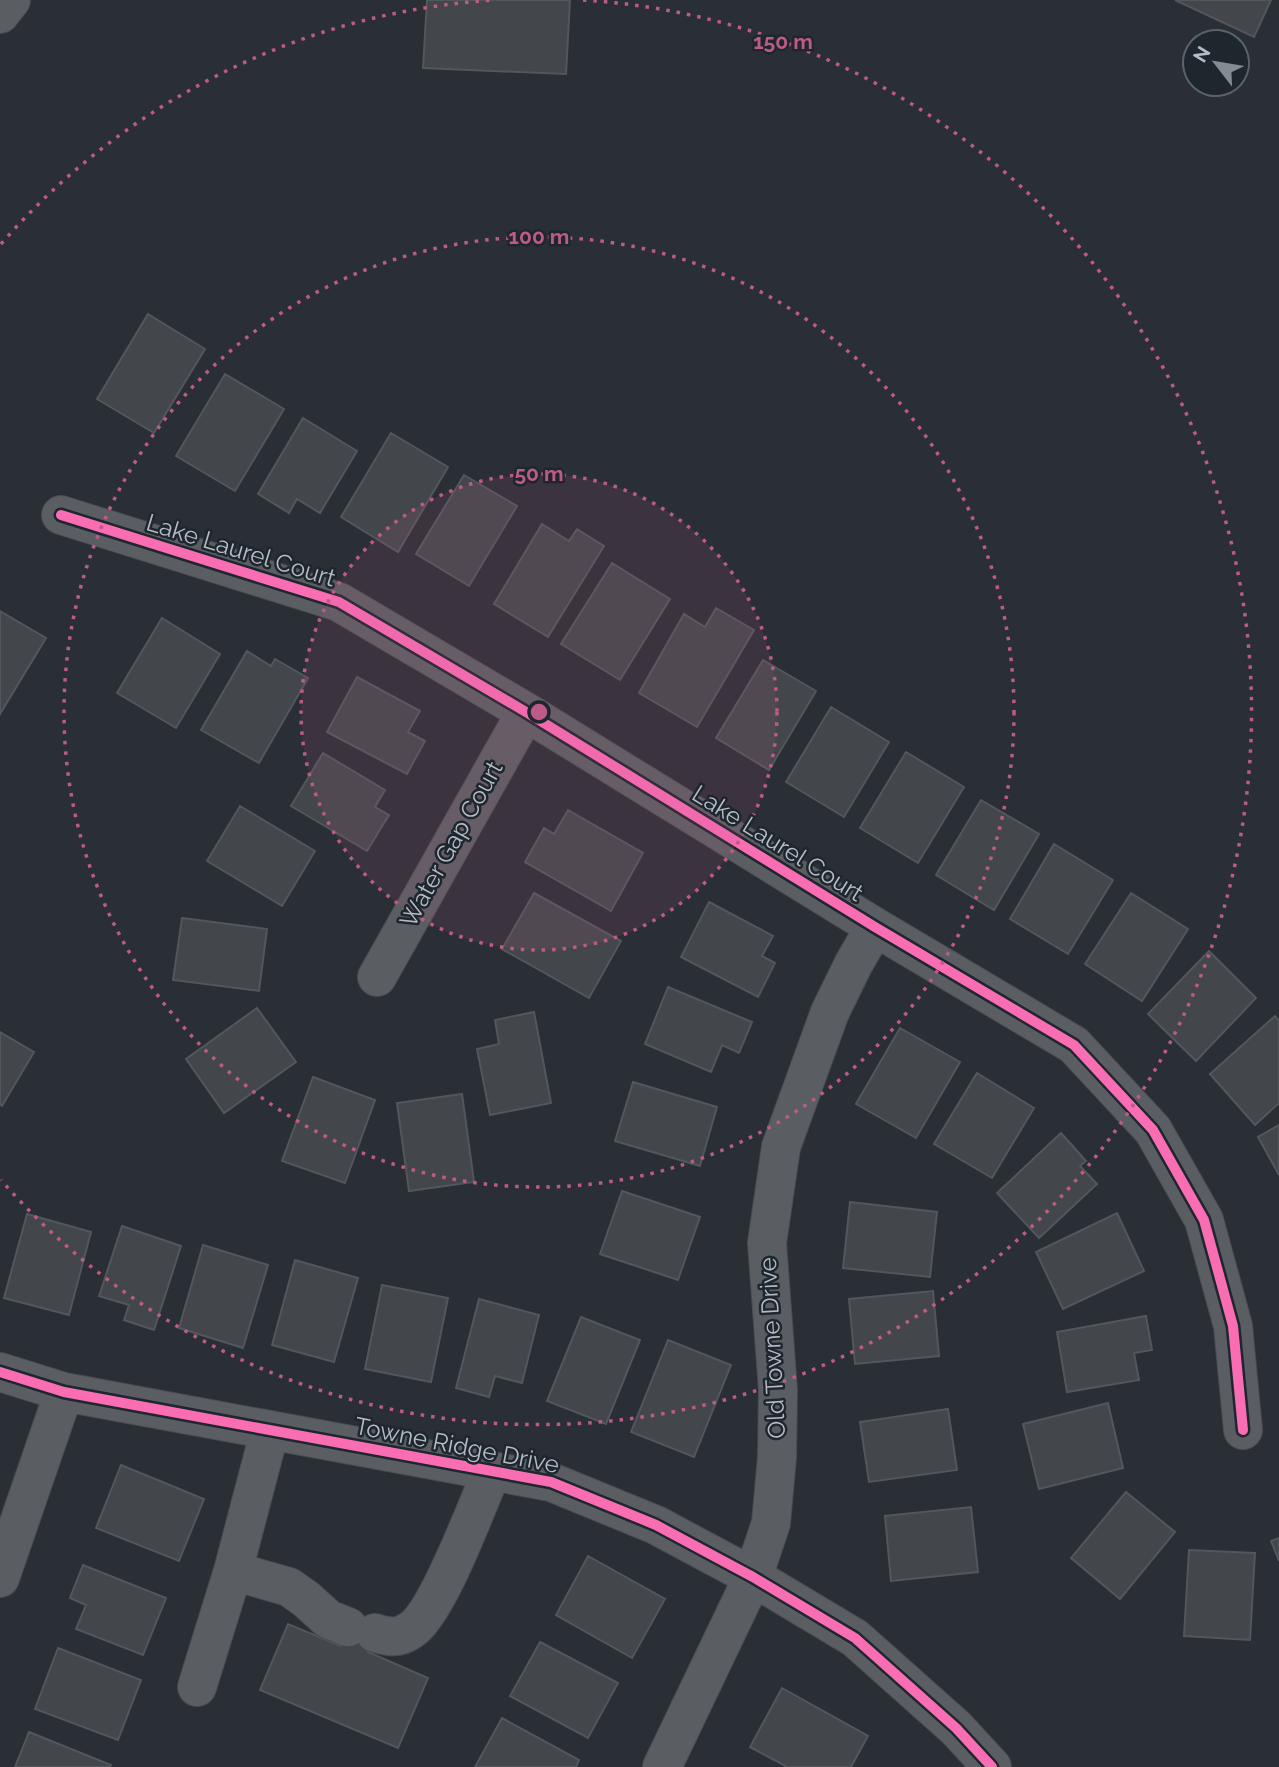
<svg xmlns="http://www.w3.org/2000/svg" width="1279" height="1767" font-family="Raleway,sans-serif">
<rect width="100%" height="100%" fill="#2a2f35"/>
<path fill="#43474c" stroke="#52565d" stroke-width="2" d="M 427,0 L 570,0 L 566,74 L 423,68 Z
M 1175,0 L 1271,0 L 1254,37 Z
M 148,314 L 205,349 L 154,433 L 97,399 Z
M 225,374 L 284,409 L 235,491 L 176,456 Z
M 303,418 L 357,451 L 320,513 L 297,499 L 289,513 L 258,494 Z
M 391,433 L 448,467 L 398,552 L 341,517 Z
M 464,475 L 517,506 L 469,586 L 416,554 Z
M 542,524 L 569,541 L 577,529 L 604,546 L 548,637 L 494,604 Z
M 612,563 L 670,599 L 620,680 L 561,644 Z
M 716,608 L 754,630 L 697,727 L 639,693 L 684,614 L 705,627 Z
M 0,611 L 46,638 L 0,714 Z
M 162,618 L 220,654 L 176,728 L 117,693 Z
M 247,651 L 271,666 L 275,659 L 308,678 L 259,763 L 201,730 Z
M 763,660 L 816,691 L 769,770 L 716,738 Z
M 357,677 L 420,711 L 408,732 L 425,741 L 407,774 L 327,732 Z
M 831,707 L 889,742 L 844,817 L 786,782 Z
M 906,752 L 964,787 L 918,863 L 860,828 Z
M 323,753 L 385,790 L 375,807 L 389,815 L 367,851 L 291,806 Z
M 981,800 L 1039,834 L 994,910 L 936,875 Z
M 240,806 L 315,851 L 282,906 L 207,861 Z
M 568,810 L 643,853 L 611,911 L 525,862 L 544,828 L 554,834 Z
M 1054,844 L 1113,880 L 1068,954 L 1010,919 Z
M 534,893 L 621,941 L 589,998 L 502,949 Z
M 1131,893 L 1188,929 L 1142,1001 L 1085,964 Z
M 709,902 L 773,936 L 762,956 L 775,963 L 758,997 L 681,957 Z
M 182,918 L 267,929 L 259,991 L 173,980 Z
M 1209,951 L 1256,998 L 1196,1061 L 1148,1014 Z
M 668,987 L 752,1022 L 739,1053 L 722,1045 L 711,1072 L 645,1044 Z
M 257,1008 L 296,1062 L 224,1113 L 186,1059 Z
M 534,1012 L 551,1103 L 490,1115 L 477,1049 L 499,1044 L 495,1020 Z
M 1275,1016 L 1279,1021 L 1279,1103 L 1255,1125 L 1210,1074 Z
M 900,1028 L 960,1062 L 916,1138 L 856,1104 Z
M 0,1032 L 34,1052 L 2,1106 L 0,1104 Z
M 977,1073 L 1034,1108 L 992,1178 L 934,1144 Z
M 313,1077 L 375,1100 L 345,1183 L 282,1161 Z
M 633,1082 L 717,1107 L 700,1166 L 615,1141 Z
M 462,1094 L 474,1182 L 409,1191 L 397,1103 Z
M 1279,1125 L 1279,1175 L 1258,1137 Z
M 1061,1133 L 1086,1161 L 1080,1166 L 1097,1184 L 1039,1238 L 997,1193 Z
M 622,1191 L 700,1217 L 678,1280 L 600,1254 Z
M 850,1202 L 937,1212 L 930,1277 L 843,1268 Z
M 1117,1213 L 1144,1271 L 1063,1309 L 1036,1252 Z
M 27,1214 L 91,1232 L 69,1315 L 4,1298 Z
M 122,1226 L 181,1246 L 154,1330 L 124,1320 L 129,1305 L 99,1296 Z
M 203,1245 L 268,1265 L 243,1348 L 179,1328 Z
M 295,1260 L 358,1278 L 334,1362 L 272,1345 Z
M 382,1285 L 448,1298 L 431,1382 L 365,1369 Z
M 933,1291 L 939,1356 L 855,1364 L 849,1299 Z
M 479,1299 L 539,1315 L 522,1383 L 495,1376 L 489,1397 L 456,1388 Z
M 1146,1316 L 1152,1350 L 1134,1353 L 1139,1380 L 1067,1392 L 1057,1332 Z
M 581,1317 L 640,1340 L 606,1424 L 547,1401 Z
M 668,1340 L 731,1365 L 694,1457 L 631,1432 Z
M 1108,1403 L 1123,1468 L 1039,1489 L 1023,1424 Z
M 948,1409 L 957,1470 L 869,1482 L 860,1422 Z
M 121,1465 L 204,1499 L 179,1561 L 96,1528 Z
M 1126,1492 L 1175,1532 L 1120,1599 L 1071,1558 Z
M 971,1507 L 978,1572 L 891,1581 L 885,1516 Z
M 1279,1538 L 1279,1561 L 1271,1541 Z
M 1189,1550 L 1255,1553 L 1250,1640 L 1184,1636 Z
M 588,1556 L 665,1599 L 632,1658 L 556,1615 Z
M 83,1565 L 166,1598 L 143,1655 L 76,1629 L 86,1605 L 70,1598 Z
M 354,1615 L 379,1625 L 368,1652 L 428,1678 L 398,1748 L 260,1690 L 288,1624 L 341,1646 Z
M 540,1642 L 618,1683 L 588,1738 L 510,1696 Z
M 58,1648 L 141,1680 L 118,1740 L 35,1709 Z
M 782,1688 L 868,1736 L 851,1767 L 787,1767 L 750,1747 Z
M 502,1718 L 579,1760 L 576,1767 L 475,1767 Z
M 29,1732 L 111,1765 L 110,1767 L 15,1767 Z"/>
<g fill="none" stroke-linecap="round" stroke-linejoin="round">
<g stroke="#484b50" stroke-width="40">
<path id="minor" d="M 0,14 L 11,0
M 61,515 L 339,602 L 526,712 L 875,927 L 1074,1045 L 1153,1130 L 1204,1220 L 1233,1326 L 1243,1430
M 377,977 L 526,712
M 0,1372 L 64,1392 L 551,1482 L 656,1525 L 753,1577 L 855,1638 L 956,1728 L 992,1767
M 233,1571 L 289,1587 L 306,1599 L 328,1619 L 348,1627
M 0,1578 L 64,1392
M 375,1633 C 389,1637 398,1639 411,1630 C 438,1613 477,1505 492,1471
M 197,1687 L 233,1571 L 270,1430
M 662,1767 L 753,1577 L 771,1523 L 777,1457 L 778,1390 L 767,1243 L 781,1147 L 830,1012 L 854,963 L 875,927"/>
</g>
<use href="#minor" stroke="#5a5e63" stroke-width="38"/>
<g stroke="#1e262e" stroke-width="15">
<path id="cycleway" d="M 61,515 L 339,602 L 526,712 L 875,927 L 1074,1045 L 1153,1130 L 1204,1220 L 1233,1326 L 1243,1430
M 0,1372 L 64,1392 L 551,1482 L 656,1525 L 753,1577 L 855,1638 L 956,1728 L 992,1767"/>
</g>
<use href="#cycleway" stroke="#f96db3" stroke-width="10"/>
</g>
<circle cx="539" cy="712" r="238" fill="#bd5a85" fill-opacity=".12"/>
<g fill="none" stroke="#bd5a85" stroke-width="3.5" stroke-dasharray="3.5 7">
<circle cx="539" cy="712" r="238"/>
<circle cx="539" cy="712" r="475"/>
<path d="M1 244A713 713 0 0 1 495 0M583 0A713 713 0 1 1 1 1180"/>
</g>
<g text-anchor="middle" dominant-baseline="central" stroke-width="5" stroke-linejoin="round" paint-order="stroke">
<g font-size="24" fill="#b5bcc5" stroke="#1e262e">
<text transform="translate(241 550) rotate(17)">Lake Laurel Court</text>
<text transform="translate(778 843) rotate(32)">Lake Laurel Court</text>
<text transform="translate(451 844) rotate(-61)">Water Gap Court</text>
<text transform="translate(772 1348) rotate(-93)">Old Towne Drive</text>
<text transform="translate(457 1445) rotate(11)">Towne Ridge Drive</text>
</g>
</g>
<circle cx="539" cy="712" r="10" fill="#bd5a85" stroke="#1e262e" stroke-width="3.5"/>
<g font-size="21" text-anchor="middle" font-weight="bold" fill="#bd5a85" stroke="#1e262e" stroke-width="5" stroke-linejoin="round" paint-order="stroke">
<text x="783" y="49">150 m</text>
<text x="539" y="244">100 m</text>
<text x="539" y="481">50 m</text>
</g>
<g transform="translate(1216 63) rotate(301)"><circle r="33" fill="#1e262e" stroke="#5a626a" stroke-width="2"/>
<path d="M0-5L12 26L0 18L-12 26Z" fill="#848b93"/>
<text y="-10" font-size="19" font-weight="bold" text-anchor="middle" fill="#b5bcc5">N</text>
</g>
</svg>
